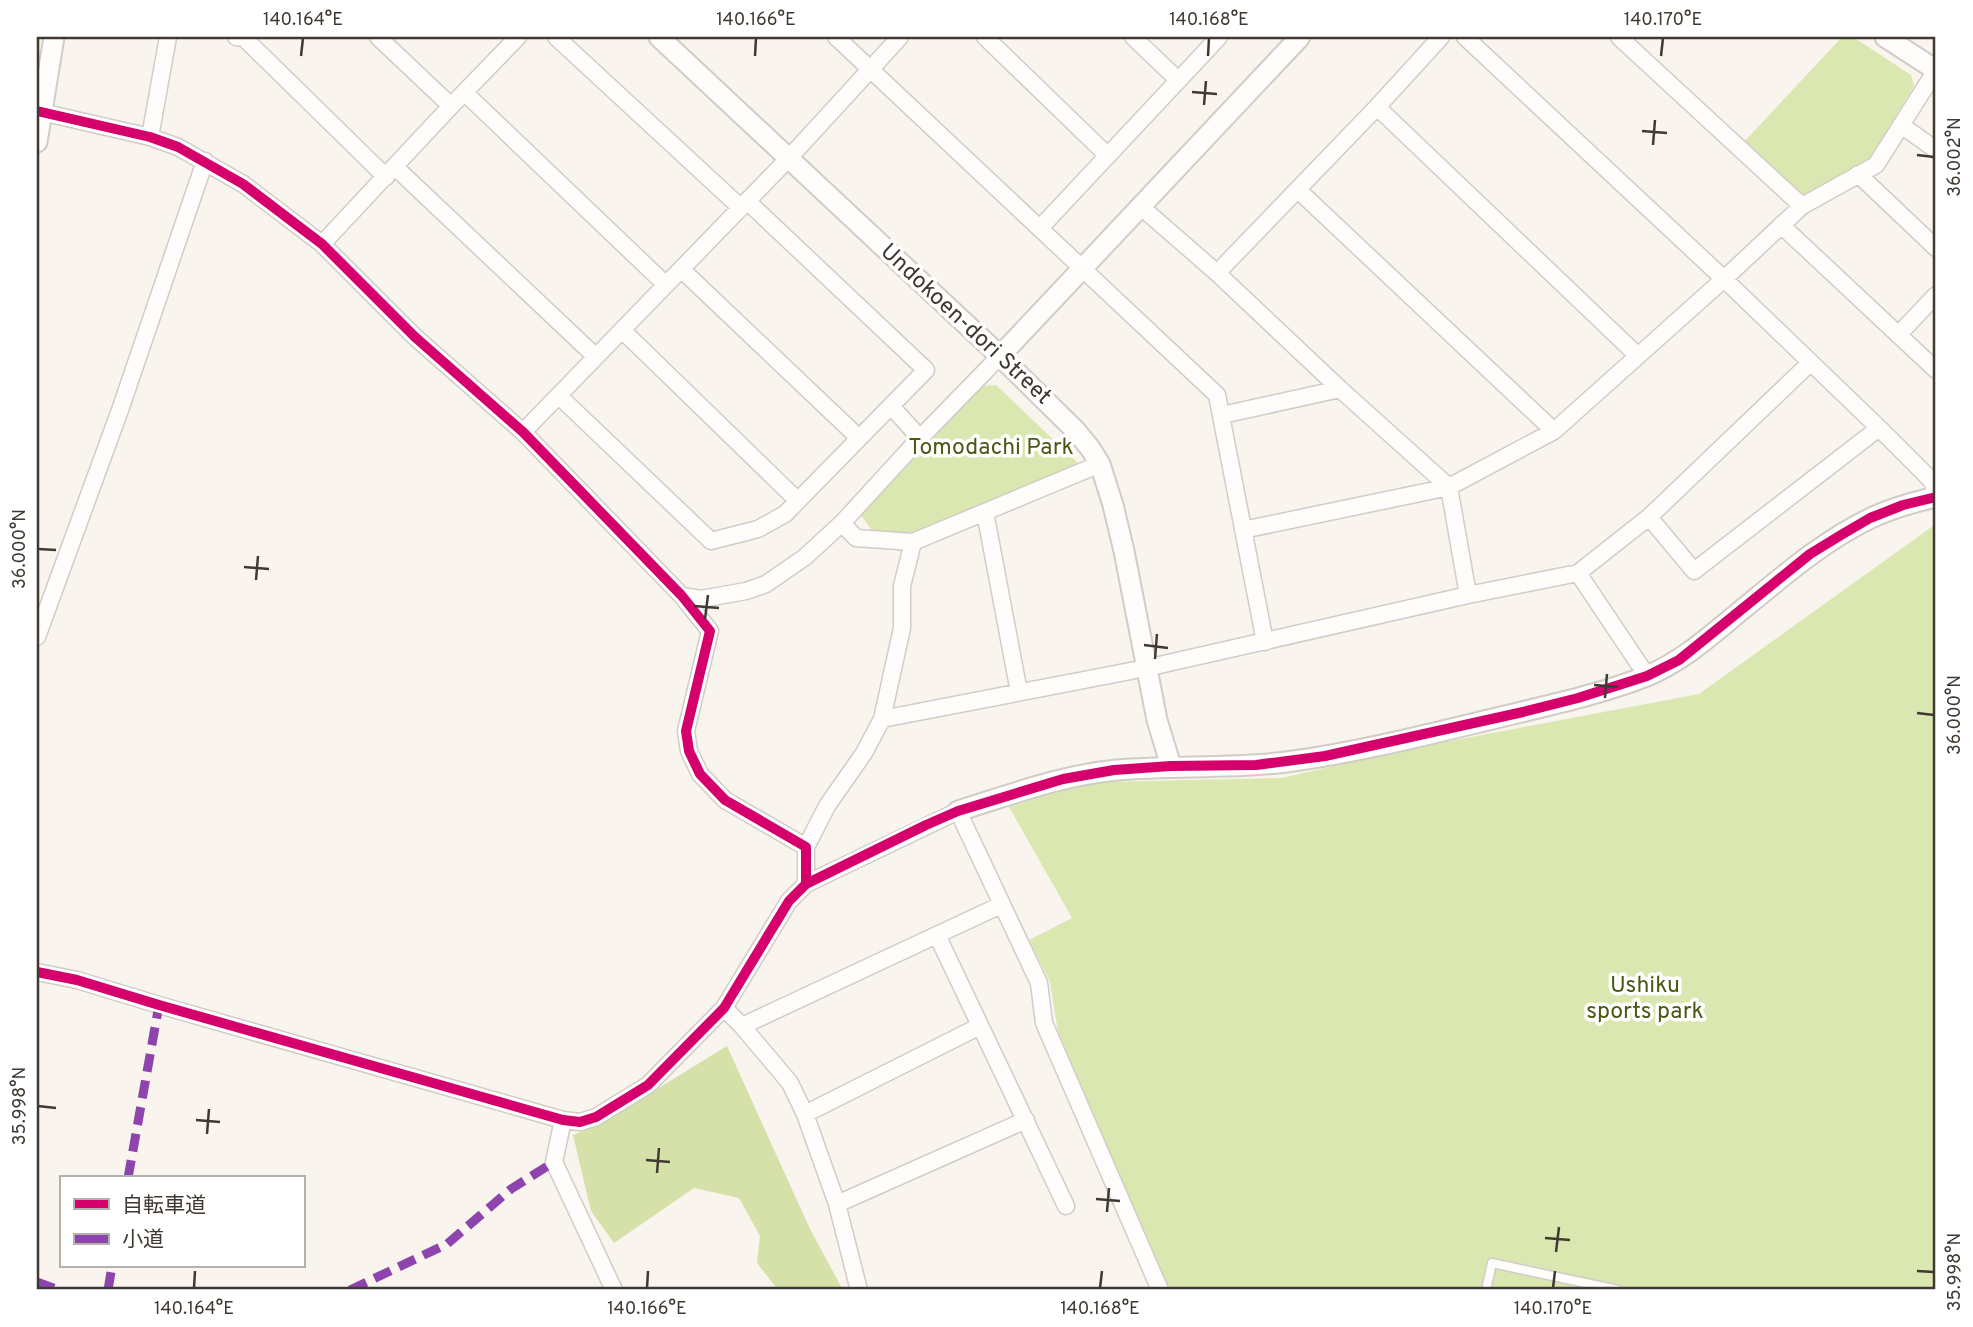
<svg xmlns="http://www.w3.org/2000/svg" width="1973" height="1327" font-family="Overpass,'Noto Sans JP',sans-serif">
<rect width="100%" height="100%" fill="#f9f4ee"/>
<path fill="#dbe7b0" d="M 1842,37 L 1853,37 L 1911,75 L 1914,86 L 1871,157 L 1800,198 L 1743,143 Z
M 996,385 L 1079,464 L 914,532 L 873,532 L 861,515 L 982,386 Z
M 1933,526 L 1936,526 L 1936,1290 L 1169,1290 L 1058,1032 L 1050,982 L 1029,940 L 1072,918 L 1009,807 L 1055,792 L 1100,782 L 1281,778 L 1418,747 L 1699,694 Z"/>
<path fill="#d5e1a8" d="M 727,1046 L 810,1229 L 843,1290 L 778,1290 L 757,1263 L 760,1236 L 739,1198 L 694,1188 L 614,1243 L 591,1211 L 573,1135 L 602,1123 Z"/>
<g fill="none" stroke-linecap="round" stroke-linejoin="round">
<g stroke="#d1ccc6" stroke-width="11">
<path id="service" d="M 1486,1290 L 1492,1263 L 1618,1290"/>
</g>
<g stroke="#d1ccc6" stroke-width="19">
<path id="minor" d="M 236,37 L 244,38 L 386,177
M 378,37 L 451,106
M 556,37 L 740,207
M 836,37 L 1217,395 L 1265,642
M 985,37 L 1108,156
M 1133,37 L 1178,80
M 1465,37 L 1724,279 L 1879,428 L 1932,481 L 1936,494
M 1619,37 L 1802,206
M 465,93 L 666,285
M 1377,107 L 1637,355
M 37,111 L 150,137 L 178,147 L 243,184 L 322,244 L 415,337 L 523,432 L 682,596 L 710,631 L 686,731 L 689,751 L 700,774 L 725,800 L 806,847 L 806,884
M 1901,125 L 1936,150
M 150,137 L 168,37
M 395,167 L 596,357
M 1858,174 L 1936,248
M 1298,190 L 1554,431
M 1140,206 L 1217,273 L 1340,389 L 1449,487 L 1468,595
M 1781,225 L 1936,370
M 1040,228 L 1219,37
M 322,244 L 451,106 L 518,37
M 681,269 L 859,438
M 1217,273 L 1377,107 L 1441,37
M 622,330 L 798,501
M 1898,335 L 1936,295
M 559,396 L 711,541 L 758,529 L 785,514 L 926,370 L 747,201
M 891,406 L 920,438
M 1222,415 L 1340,389
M 523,432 L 788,159 L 900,37
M 985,512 L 1019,692
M 1649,517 L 1694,571 L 1879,428
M 842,523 L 856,538 L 913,542 L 1100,464
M 1243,530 L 1449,487 L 1554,431 L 1724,279 L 1802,206 L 1876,165 L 1936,70
M 1578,573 L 1647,676
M 682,596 L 701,599 L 746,591 L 766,584 L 805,557 L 842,523 L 920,438 L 1000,356
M 37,637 L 120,410 L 205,161
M 882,719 L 1146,668 L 1468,595 L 1578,573 L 1649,517 L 1810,363
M 806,847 L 827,806 L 864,753 L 882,719 L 902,628 L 902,586 L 913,542
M 937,935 L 1066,1206
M 37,972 L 77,980 L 159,1005 L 563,1120 L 580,1122 L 596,1117 L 648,1085 L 724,1008 L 789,901 L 806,884 L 958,811 L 1039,983 L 1044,1023 L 1160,1290
M 724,1008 L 742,1026 L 790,1083 L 805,1114 L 837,1204 L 859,1290
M 742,1026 L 1001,905
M 805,1114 L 980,1026
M 563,1120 L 554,1162 L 614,1290
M 837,1204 L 1026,1120"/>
</g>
<g stroke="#d1ccc6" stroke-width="23">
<path id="tertiary" d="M 659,37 L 1000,356 L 1076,431 L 1090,448 L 1100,464 L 1113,505 L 1124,551 L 1157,720 L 1171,766
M 1885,37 L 1936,70
M 37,142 L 54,37
M 1000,356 L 1300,37
M 958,811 C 1010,795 1062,775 1117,770 C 1173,765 1230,769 1286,762 C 1354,753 1422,736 1488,720 C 1541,707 1596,696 1647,676 C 1681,662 1709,637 1738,613 C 1780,579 1821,542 1871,518 C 1892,508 1914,502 1936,497"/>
</g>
<use href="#service" stroke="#fefdfc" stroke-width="8"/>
<use href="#minor" stroke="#fefdfc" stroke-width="16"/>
<use href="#tertiary" stroke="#fefdfc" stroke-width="19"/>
<path stroke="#8e44ad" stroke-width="9" stroke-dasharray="18 9" stroke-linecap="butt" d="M 128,1178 L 159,1005
M 37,1282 L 59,1290
M 108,1290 L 112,1266
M 350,1290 L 447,1244 L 511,1189 L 554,1162"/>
<g stroke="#fff" stroke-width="15">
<path id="cycleway" d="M 37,111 L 150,137 L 178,147 L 243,184 L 322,244 L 415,337 L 523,432 L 682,596 L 710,631 L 686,731 L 689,751 L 700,774 L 725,800 L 806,847 L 806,884
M 37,972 L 77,980 L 159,1005 L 563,1120 L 580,1122 L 596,1117 L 648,1085 L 724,1008 L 789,901 L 806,884 L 926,825 L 958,811 L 1063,779 L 1114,770 L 1171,766 L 1256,765 L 1325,756 L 1523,712 L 1578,698 L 1647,676 L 1679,660 L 1810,554 L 1841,535 L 1870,518 L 1903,505 L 1936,497"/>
</g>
<use href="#cycleway" stroke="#d6006c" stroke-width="10"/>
</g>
<path fill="none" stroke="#403932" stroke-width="2.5" d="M 301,56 L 303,38M 755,56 L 756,38M 1208,56 L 1209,38M 1661,56 L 1663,38M 1192,92 L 1217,94M 1204,105 L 1206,81M 1642,131 L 1667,133M 1653,145 L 1655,120M 1917,155 L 1934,157M 38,549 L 56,550M 244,567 L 269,569M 256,580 L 258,556M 694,606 L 719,608M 705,619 L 708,595M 1144,645 L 1168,648M 1155,659 L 1157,634M 1594,685 L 1618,687M 1605,698 L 1607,674M 1917,713 L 1934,715M 38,1106 L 56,1108M 196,1120 L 220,1122M 207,1134 L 209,1109M 646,1160 L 670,1162M 657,1173 L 659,1148M 1096,1199 L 1120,1201M 1107,1212 L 1109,1188M 1545,1238 L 1570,1240M 1556,1252 L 1559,1227M 1917,1271 L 1934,1272M 194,1288 L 195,1271M 647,1288 L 648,1271M 1100,1288 L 1102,1271M 1553,1288 L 1555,1271"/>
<g text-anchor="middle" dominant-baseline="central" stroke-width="7" stroke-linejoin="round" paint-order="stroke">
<g font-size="23" fill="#403932" stroke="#fff">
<text transform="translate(965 325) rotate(43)">Undokoen-dori Street</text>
</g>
<g font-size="23" fill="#4a5913" stroke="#fff">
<text x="991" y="448">Tomodachi Park</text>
<text x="1645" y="986">Ushiku<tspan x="1645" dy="26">sports park</tspan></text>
</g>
</g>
<rect width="1973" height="1327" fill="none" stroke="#ffffff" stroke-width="77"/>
<rect x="60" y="1176" width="245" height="91" fill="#ffffff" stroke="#b3b0ad" stroke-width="2"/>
<rect x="74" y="1199" width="35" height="10" fill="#d6006c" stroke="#b3b0ad" stroke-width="2"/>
<text x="122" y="1212" font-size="21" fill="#403932">自転車道</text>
<rect x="74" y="1234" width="35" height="10" fill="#8e44ad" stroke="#b3b0ad" stroke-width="2"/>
<text x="122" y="1246" font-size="21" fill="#403932">小道</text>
<rect x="38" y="38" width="1896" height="1250" fill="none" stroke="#403932" stroke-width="2.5"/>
<g font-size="18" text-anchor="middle" fill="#403932">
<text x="303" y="25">140.164°E</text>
<text x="756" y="25">140.166°E</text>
<text x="1209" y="25">140.168°E</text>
<text x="1663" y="25">140.170°E</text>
<text transform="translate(1954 157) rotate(-90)" y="6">36.002°N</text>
<text transform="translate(19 549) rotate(-90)" y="6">36.000°N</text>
<text transform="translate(1954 715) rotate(-90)" y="6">36.000°N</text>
<text transform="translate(19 1106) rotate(-90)" y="6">35.998°N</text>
<text transform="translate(1954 1272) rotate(-90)" y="6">35.998°N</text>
<text x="194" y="1314">140.164°E</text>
<text x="647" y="1314">140.166°E</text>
<text x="1100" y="1314">140.168°E</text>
<text x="1553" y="1314">140.170°E</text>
</g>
</svg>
